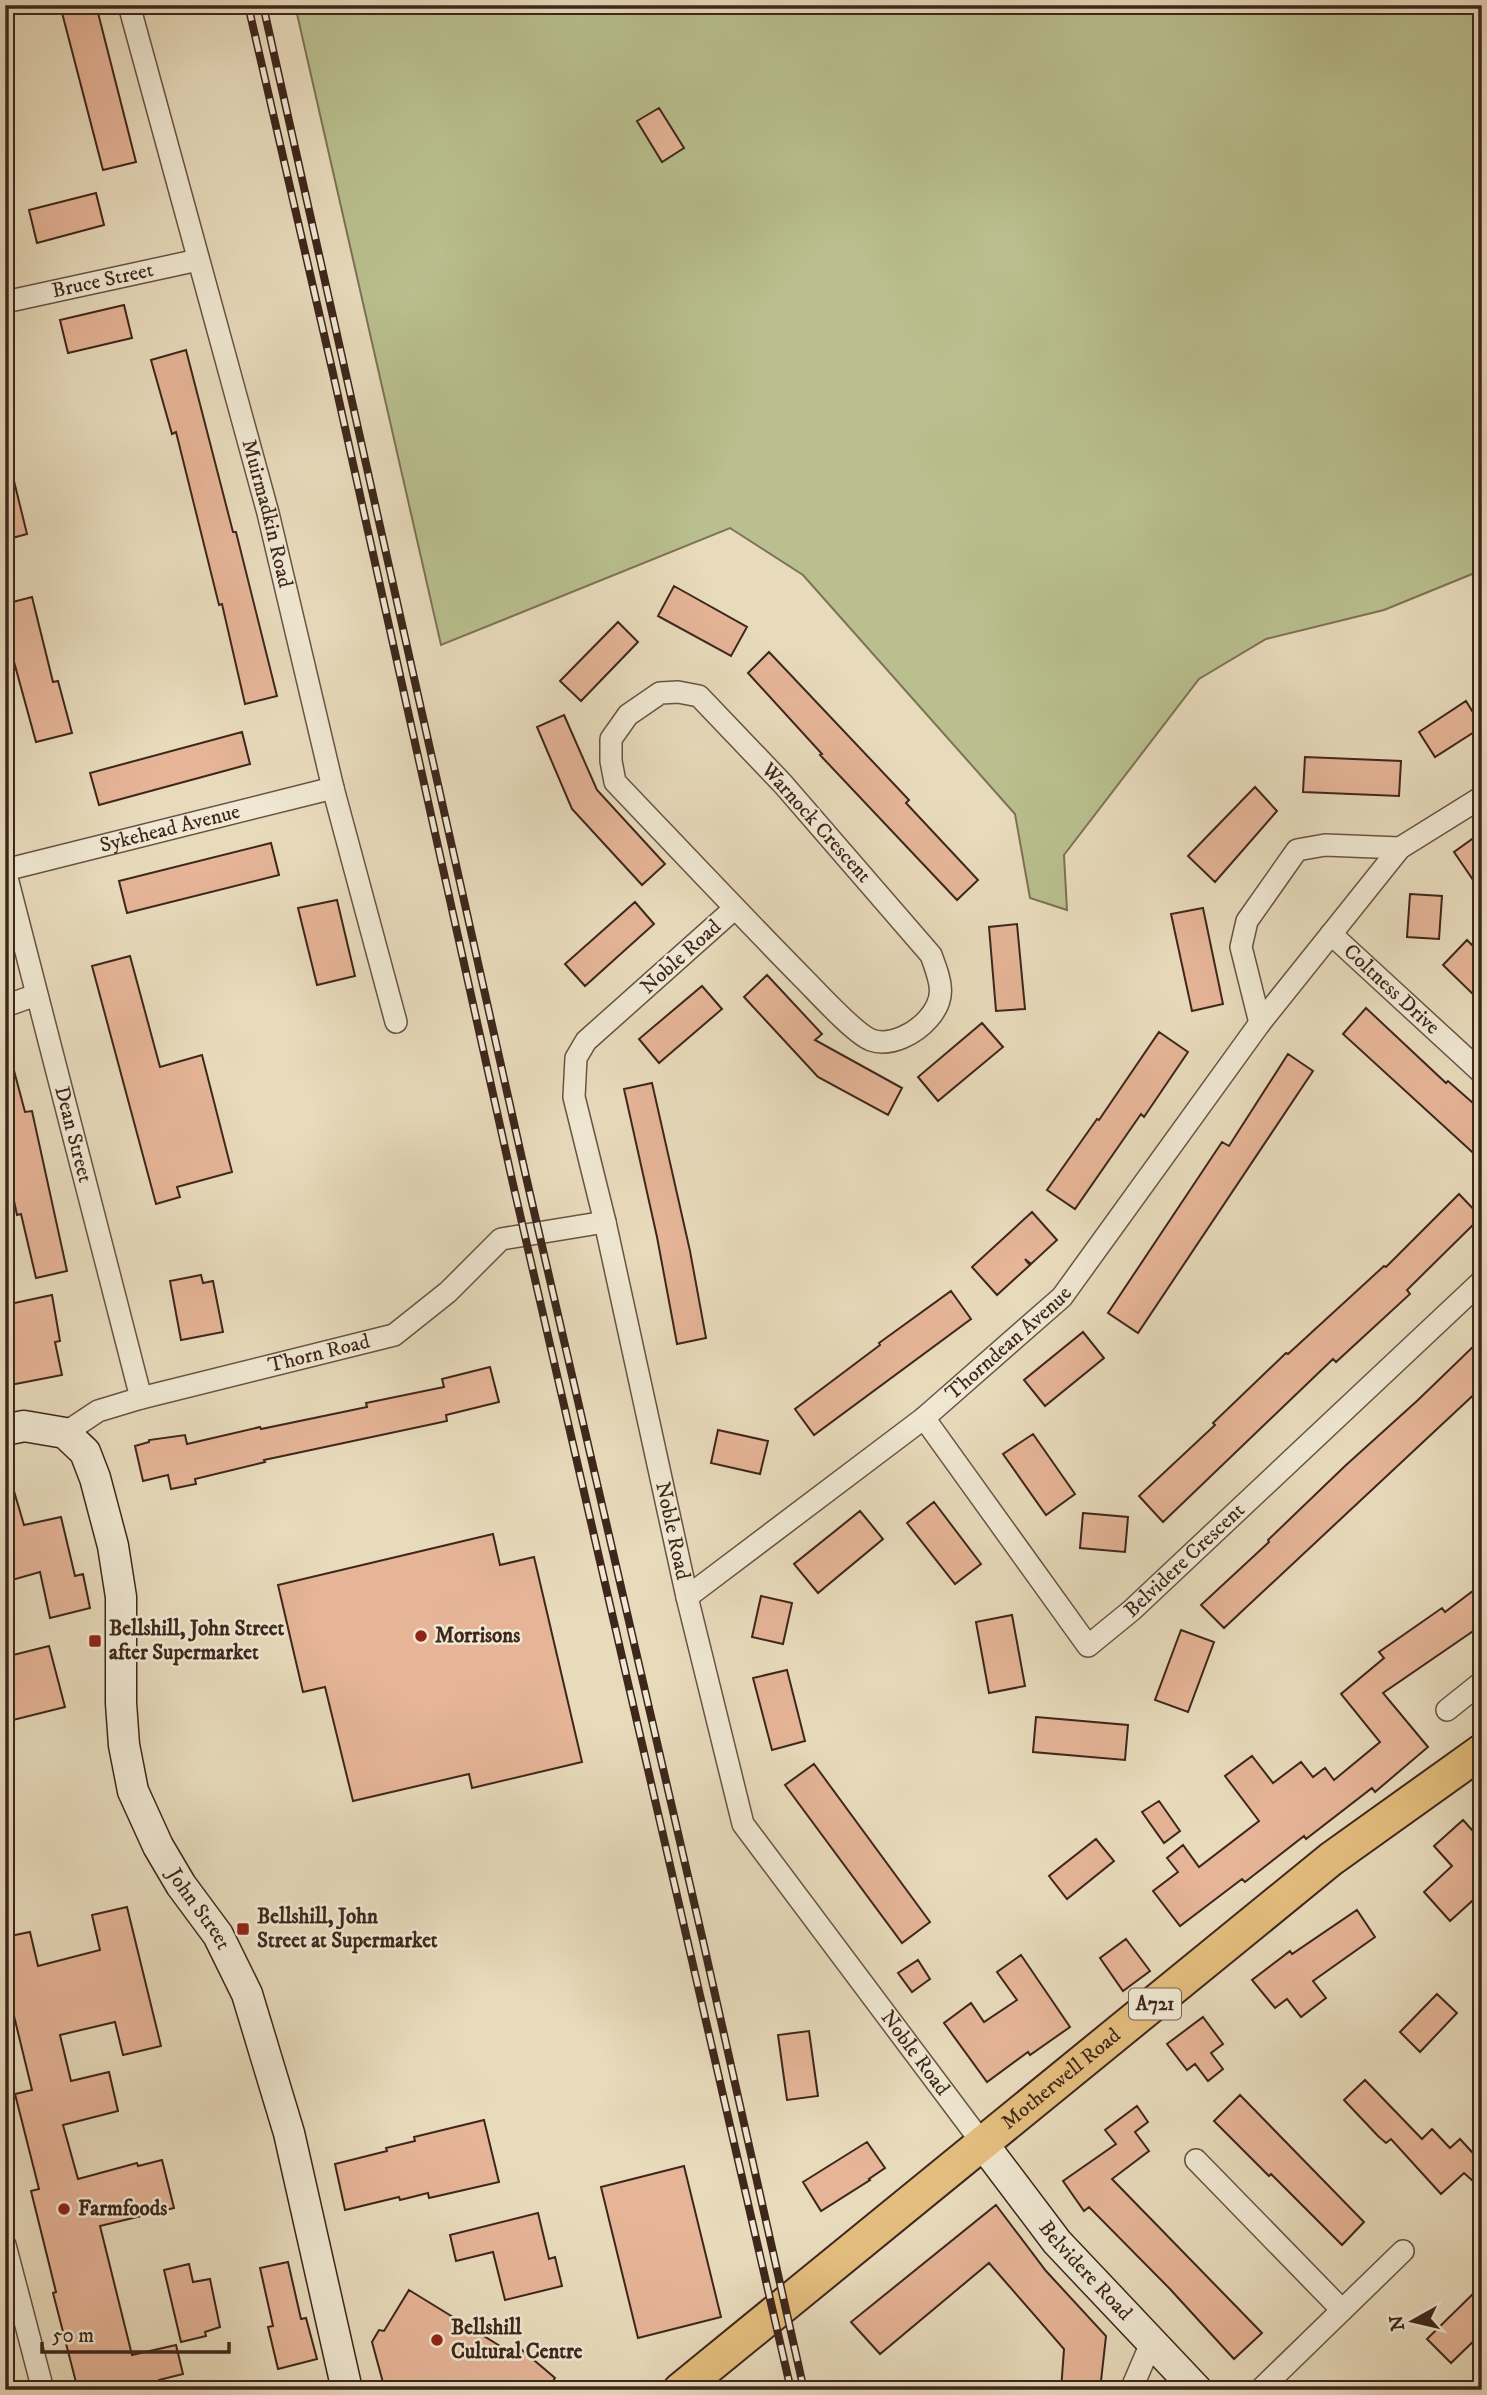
<svg xmlns="http://www.w3.org/2000/svg" width="1487" height="2395" font-family="'IM FELL DW Pica',serif">
<rect width="100%" height="100%" fill="#e8dbbc"/>
<filter id="stains"><feTurbulence type="fractalNoise" baseFrequency=".00286" numOctaves="4"/><feColorMatrix values="0 0 0 0 .2 0 0 0 0 .09 0 0 0 0 .02 0 0 0 .5 -.17"/></filter>
<radialGradient id="worn" r=".72"><stop offset=".6" stop-color="#630" stop-opacity="0"/><stop offset="1" stop-color="#630" stop-opacity=".3"/></radialGradient>
<path fill="#b9bf8e" stroke="#7c7255" stroke-width="2" d="M 295,5 L 1482,5 L 1482,570 L 1384,610 L 1266,639 L 1199,679 L 1064,855 L 1067,910 L 1030,898 L 1015,814 L 803,575 L 730,528 L 441,645 Z"/>
<path fill="#e6b598" stroke="#3e261c" stroke-width="2" d="M 60,5 L 96,5 L 136,162 L 103,170 Z
M 659,108 L 684,148 L 662,162 L 637,121 Z
M 96,193 L 104,225 L 37,243 L 29,210 Z
M 124,305 L 132,338 L 68,353 L 60,320 Z
M 186,350 L 233,532 L 236,532 L 277,696 L 245,704 L 222,604 L 219,605 L 176,432 L 172,434 L 151,360 Z
M 13,477 L 27,534 L 5,540 L 5,478 Z
M 674,586 L 747,627 L 731,656 L 658,616 Z
M 32,597 L 53,682 L 58,681 L 72,733 L 36,742 L 5,629 L 5,604 Z
M 618,622 L 638,642 L 581,701 L 560,681 Z
M 769,652 L 909,800 L 906,803 L 978,880 L 957,900 L 820,755 L 822,754 L 748,673 Z
M 1466,701 L 1482,727 L 1435,757 L 1419,732 Z
M 564,715 L 597,790 L 665,864 L 642,885 L 572,809 L 537,727 Z
M 242,732 L 250,764 L 99,805 L 90,773 Z
M 1305,757 L 1401,761 L 1399,796 L 1303,792 Z
M 1255,787 L 1277,811 L 1215,882 L 1188,856 Z
M 1482,832 L 1482,893 L 1454,852 Z
M 271,843 L 279,875 L 127,913 L 119,881 Z
M 1410,894 L 1442,896 L 1439,939 L 1407,937 Z
M 337,900 L 355,976 L 317,985 L 298,908 Z
M 635,902 L 654,924 L 585,986 L 565,964 Z
M 1203,908 L 1223,1004 L 1192,1011 L 1171,914 Z
M 1017,924 L 1025,1009 L 996,1011 L 989,927 Z
M 1467,940 L 1482,955 L 1482,1003 L 1443,965 Z
M 130,956 L 160,1067 L 202,1055 L 232,1172 L 177,1187 L 180,1197 L 156,1204 L 92,966 Z
M 767,975 L 822,1034 L 815,1040 L 902,1088 L 888,1115 L 818,1077 L 744,997 Z
M 702,986 L 722,1009 L 659,1063 L 639,1039 Z
M 1366,1008 L 1446,1083 L 1448,1081 L 1482,1111 L 1482,1161 L 1343,1034 Z
M 982,1023 L 1003,1047 L 938,1101 L 918,1077 Z
M 1159,1032 L 1188,1052 L 1144,1117 L 1141,1114 L 1075,1209 L 1047,1190 L 1097,1119 L 1099,1120 Z
M 1288,1054 L 1313,1071 L 1138,1333 L 1108,1313 L 1222,1142 L 1229,1146 Z
M 12,1063 L 25,1112 L 32,1111 L 67,1271 L 36,1278 L 21,1214 L 17,1215 L 5,1159 L 5,1064 Z
M 652,1083 L 690,1251 L 706,1338 L 677,1344 L 657,1237 L 624,1089 Z
M 1459,1194 L 1481,1217 L 1407,1290 L 1410,1294 L 1336,1362 L 1333,1359 L 1163,1522 L 1139,1496 L 1215,1425 L 1213,1423 L 1286,1353 L 1288,1354 L 1384,1266 L 1386,1267 Z
M 1032,1212 L 1057,1240 L 1031,1264 L 1025,1259 L 1030,1265 L 997,1295 L 972,1267 Z
M 201,1275 L 203,1283 L 213,1281 L 223,1332 L 181,1340 L 170,1281 Z
M 951,1291 L 971,1319 L 814,1435 L 795,1409 L 880,1345 L 879,1343 Z
M 52,1295 L 60,1341 L 55,1342 L 62,1375 L 5,1386 L 5,1305 Z
M 1083,1332 L 1104,1358 L 1045,1406 L 1024,1380 Z
M 1482,1338 L 1482,1387 L 1224,1628 L 1201,1605 L 1269,1542 L 1268,1540 L 1345,1466 L 1418,1400 Z
M 490,1367 L 499,1402 L 446,1415 L 447,1421 L 264,1460 L 265,1462 L 195,1479 L 196,1484 L 171,1489 L 168,1475 L 143,1481 L 135,1446 L 149,1442 L 149,1440 L 185,1435 L 187,1444 L 260,1427 L 261,1429 L 367,1407 L 366,1403 L 444,1387 L 442,1379 Z
M 718,1430 L 768,1441 L 760,1474 L 711,1463 Z
M 1033,1434 L 1075,1494 L 1046,1515 L 1003,1454 Z
M 5,1481 L 11,1481 L 24,1525 L 61,1517 L 75,1576 L 83,1574 L 90,1608 L 50,1618 L 40,1572 L 5,1582 Z
M 934,1502 L 981,1564 L 955,1584 L 907,1523 Z
M 860,1511 L 883,1539 L 818,1593 L 794,1564 Z
M 1083,1513 L 1128,1517 L 1125,1552 L 1080,1548 Z
M 493,1534 L 500,1565 L 534,1557 L 582,1762 L 472,1788 L 469,1774 L 353,1801 L 325,1687 L 303,1692 L 278,1585 Z
M 1482,1584 L 1482,1625 L 1383,1693 L 1428,1747 L 1375,1792 L 1372,1788 L 1306,1839 L 1304,1836 L 1245,1882 L 1242,1879 L 1180,1926 L 1153,1891 L 1178,1872 L 1167,1858 L 1183,1845 L 1199,1867 L 1259,1821 L 1225,1776 L 1252,1756 L 1273,1783 L 1301,1762 L 1313,1777 L 1325,1768 L 1334,1780 L 1380,1742 L 1341,1694 L 1384,1658 L 1379,1652 L 1442,1608 L 1445,1612 Z
M 761,1596 L 792,1603 L 783,1644 L 752,1637 Z
M 1012,1615 L 1025,1686 L 989,1693 L 976,1622 Z
M 1181,1630 L 1214,1642 L 1188,1712 L 1155,1700 Z
M 49,1646 L 65,1707 L 5,1722 L 5,1657 Z
M 787,1670 L 805,1741 L 772,1750 L 753,1678 Z
M 1036,1717 L 1128,1725 L 1125,1760 L 1033,1752 Z
M 814,1764 L 930,1922 L 902,1943 L 785,1785 Z
M 1159,1801 L 1180,1831 L 1164,1843 L 1142,1812 Z
M 1463,1820 L 1482,1841 L 1482,1892 L 1450,1921 L 1424,1892 L 1452,1866 L 1434,1846 Z
M 1096,1839 L 1114,1861 L 1067,1899 L 1049,1876 Z
M 127,1907 L 161,2046 L 123,2055 L 115,2022 L 60,2035 L 71,2081 L 109,2072 L 118,2111 L 63,2125 L 78,2179 L 137,2163 L 138,2166 L 162,2160 L 174,2208 L 100,2226 L 132,2355 L 176,2345 L 183,2374 L 159,2380 L 162,2390 L 78,2390 L 53,2293 L 56,2292 L 31,2191 L 39,2189 L 15,2094 L 32,2090 L 5,1979 L 5,1937 L 30,1932 L 38,1966 L 100,1950 L 92,1915 Z
M 1357,1910 L 1375,1937 L 1313,1981 L 1326,1998 L 1301,2017 L 1287,1999 L 1275,2008 L 1252,1980 L 1290,1951 L 1292,1954 Z
M 1126,1939 L 1150,1971 L 1123,1991 L 1100,1958 Z
M 1021,1955 L 1070,2027 L 1030,2055 L 1028,2052 L 987,2082 L 944,2023 L 971,2003 L 984,2022 L 1017,2000 L 997,1972 Z
M 918,1960 L 930,1979 L 912,1992 L 898,1973 Z
M 1437,1994 L 1457,2013 L 1420,2052 L 1400,2032 Z
M 1203,2017 L 1223,2044 L 1211,2053 L 1223,2069 L 1208,2081 L 1195,2064 L 1187,2070 L 1167,2044 Z
M 809,2031 L 818,2096 L 787,2100 L 778,2035 Z
M 1365,2080 L 1422,2139 L 1432,2129 L 1450,2148 L 1460,2139 L 1482,2163 L 1482,2189 L 1464,2173 L 1441,2194 L 1391,2139 L 1386,2143 L 1378,2136 L 1344,2100 Z
M 1240,2095 L 1364,2222 L 1342,2245 L 1271,2174 L 1269,2176 L 1214,2121 Z
M 1137,2106 L 1148,2122 L 1135,2132 L 1149,2151 L 1112,2179 L 1262,2333 L 1234,2359 L 1170,2289 L 1089,2207 L 1084,2211 L 1063,2181 L 1116,2144 L 1105,2130 Z
M 484,2120 L 499,2182 L 429,2198 L 428,2193 L 400,2200 L 399,2197 L 345,2210 L 335,2164 L 387,2151 L 386,2148 L 415,2141 L 414,2137 Z
M 867,2142 L 885,2168 L 869,2179 L 870,2180 L 821,2211 L 803,2182 Z
M 684,2166 L 721,2317 L 638,2338 L 601,2187 Z
M 996,2205 L 1046,2271 L 1106,2336 L 1100,2390 L 1061,2390 L 1064,2349 L 989,2263 L 880,2354 L 851,2322 Z
M 538,2213 L 549,2259 L 555,2257 L 562,2286 L 505,2300 L 493,2252 L 456,2261 L 450,2235 Z
M 288,2262 L 301,2319 L 306,2318 L 317,2359 L 278,2369 L 268,2327 L 273,2326 L 260,2268 Z
M 189,2264 L 193,2282 L 210,2279 L 220,2327 L 205,2332 L 206,2336 L 181,2342 L 164,2270 Z
M 1482,2285 L 1482,2333 L 1451,2363 L 1427,2339 Z
M 409,2290 L 518,2357 L 515,2344 L 555,2378 L 547,2390 L 385,2390 L 372,2342 L 379,2330 L 384,2331 Z"/>
<g fill="none" stroke-linecap="round" stroke-linejoin="round">
<g stroke="#685344" stroke-width="24">
<g id="street">
<path id="s1" d="M 129,5 L 268,513 L 333,788 L 396,1022"/>
<path id="s2" d="M 5,302 L 198,260"/>
<path d="M 678,692 L 699,696 L 783,784 L 931,955 C 940,980 948,997 928,1019 C 916,1033 891,1047 871,1040 C 854,1033 818,993 804,979 C 740,914 678,848 615,782 L 611,761 L 611,739 L 628,715 L 660,693 Z"/>
<path id="s3" d="M 5,870 L 141,1398"/>
<path id="s4" d="M 5,870 L 333,788"/>
<path id="s5" d="M 734,909 L 586,1041 L 576,1058 L 574,1097 L 605,1222 L 687,1597 L 743,1824 L 983,2144"/>
<path id="s6" d="M 1331,934 L 1482,1073"/>
<path d="M 5,1006 L 36,995"/>
<path d="M 1260,1023 L 1241,947 L 1247,921 L 1297,850 L 1325,845 L 1400,848"/>
<path id="s7" d="M 924,1418 L 1088,1646 L 1132,1610 L 1482,1281"/>
<path id="s8" d="M 65,1433 L 98,1411 L 141,1398 L 394,1335 L 448,1292 L 501,1239 L 605,1222"/>
<path id="s9" d="M 687,1597 L 924,1418 L 1062,1297 L 1260,1023 L 1400,848 L 1482,797"/>
<path d="M 1447,1710 L 1482,1682"/>
<path d="M 1196,2160 L 1342,2310"/>
<path d="M 5,2245 L 43,2390"/>
<path d="M 1131,2390 L 1152,2341"/>
<path d="M 1260,2390 L 1403,2251"/>
</g>
</g>
<g stroke="#3e261c" stroke-width="33">
<g id="secondary">
<path id="s10" d="M 5,1430 L 24,1426 L 65,1433 L 85,1452 L 95,1478 L 113,1546 L 121,1597 L 121,1703 L 124,1745 L 133,1791 L 158,1846 L 181,1885 L 218,1935 L 247,1994 L 289,2133 L 347,2390"/>
<path id="s11" d="M 983,2144 L 1057,2242 L 1197,2390"/>
</g>
</g>
<g stroke="#3e261c" stroke-width="37">
<g id="primary">
<path id="s12" d="M 680,2390 L 1331,1859 L 1482,1751"/>
</g>
</g>
<use href="#street" stroke="#f0e8d3" stroke-width="21"/>
<use href="#secondary" stroke="#f0e8d3" stroke-width="30"/>
<use href="#primary" stroke="#e4be7e" stroke-width="33"/>
<g stroke="#3e261c" stroke-width="8">
<path id="rail" d="M 248,5 L 332,369 L 513,1184 L 791,2390
M 263,5 L 527,1181 L 703,1941 L 804,2390"/>
</g>
<use href="#rail" stroke="#f0e8d3" stroke-width="5" stroke-dasharray="16" stroke-linecap="butt"/>
</g>
<g fill="#8f2418" stroke="#f0e8d3" stroke-width="2.5">
<circle cx="421" cy="1636" r="7"/>
<rect x="88" y="1634" width="14" height="14" rx="3.5"/>
<rect x="236" y="1922" width="14" height="14" rx="3.5"/>
<circle cx="64" cy="2209" r="7"/>
<circle cx="437" cy="2340" r="7"/>
</g>
<g text-anchor="middle" dominant-baseline="central" stroke-width="5" stroke-linejoin="round" paint-order="stroke">
<rect fill="#f0e8d3" stroke="#736053" stroke-width="2" x="1129" y="1988.5" width="52" height="31" rx="5"/>
<g font-size="19" font-weight="bold" fill="#3e261c">
<text x="1155" y="2004">A721</text>
</g>
<g font-size="21" fill="#3e261c" stroke="#f0e8d3">
<text stroke="none"><textPath href="#s2" startOffset="100">Bruce Street</textPath></text>
<text stroke="none"><textPath href="#s1" startOffset="527">Muirmadkin Road</textPath></text>
<text transform="translate(816 823) rotate(48)">Warnock Crescent</text>
<text stroke="none"><textPath href="#s4" startOffset="170">Sykehead Avenue</textPath></text>
<text transform="translate(681 957) rotate(-42)">Noble Road</text>
<text stroke="none"><textPath href="#s6" startOffset="82">Coltness Drive</textPath></text>
<text stroke="none"><textPath href="#s3" startOffset="273">Dean Street</textPath></text>
<text stroke="none"><textPath href="#s9" startOffset="410">Thorndean Avenue</textPath></text>
<text stroke="none"><textPath href="#s8" startOffset="268">Thorn Road</textPath></text>
<text stroke="none"><textPath href="#s5" startOffset="702">Noble Road</textPath></text>
<text stroke="none"><textPath href="#s7" startOffset="410">Belvidere Crescent</textPath></text>
<text stroke="none"><textPath href="#s10" startOffset="569">John Street</textPath></text>
<text stroke="none"><textPath href="#s5" startOffset="1290">Noble Road</textPath></text>
<text stroke="none"><textPath href="#s12" startOffset="492">Motherwell Road</textPath></text>
<text stroke="none"><textPath href="#s11" startOffset="163">Belvidere Road</textPath></text>
</g>
<g font-size="21" font-weight="bold" fill="#3e261c" stroke="#f0e8d3" text-anchor="start">
<text x="109" y="1629">Bellshill, John Street<tspan x="109" dy="24">after Supermarket</tspan></text>
<text x="435" y="1636">Morrisons</text>
<text x="257" y="1917">Bellshill, John<tspan x="257" dy="24">Street at Supermarket</tspan></text>
<text x="78" y="2209">Farmfoods</text>
<text x="451" y="2328">Bellshill<tspan x="451" dy="24">Cultural Centre</tspan></text>
</g>
</g>
<rect width="1487" height="2395" fill="none" stroke="#e8dbbc" stroke-width="28"/>
<rect x="7" y="7" width="1473" height="2381" fill="none" stroke="#3e261c" stroke-width="3.5"/>
<rect x="14" y="14" width="1459" height="2367" fill="none" stroke="#3e261c" stroke-width="2"/>
<g transform="translate(1413 2321) rotate(262)" stroke="#f0e8d3" stroke-width="5" paint-order="stroke">
<path d="M0-5L12 26L0 18L-12 26Z" fill="#3e261c"/>
<text y="-10" font-size="19" font-weight="bold" text-anchor="middle" fill="#3e261c">N</text>
</g>
<path d="M42 2342v10h187v-10" fill="none" stroke="#3e261c" stroke-width="3.5"/>
<text x="52" y="2342" font-size="21" fill="#3e261c" stroke="#f0e8d3" stroke-width="5" paint-order="stroke">50 m</text>
<rect width="100%" height="100%" filter="url(#stains)"/>
<rect width="100%" height="100%" fill="url(#worn)"/>
</svg>
